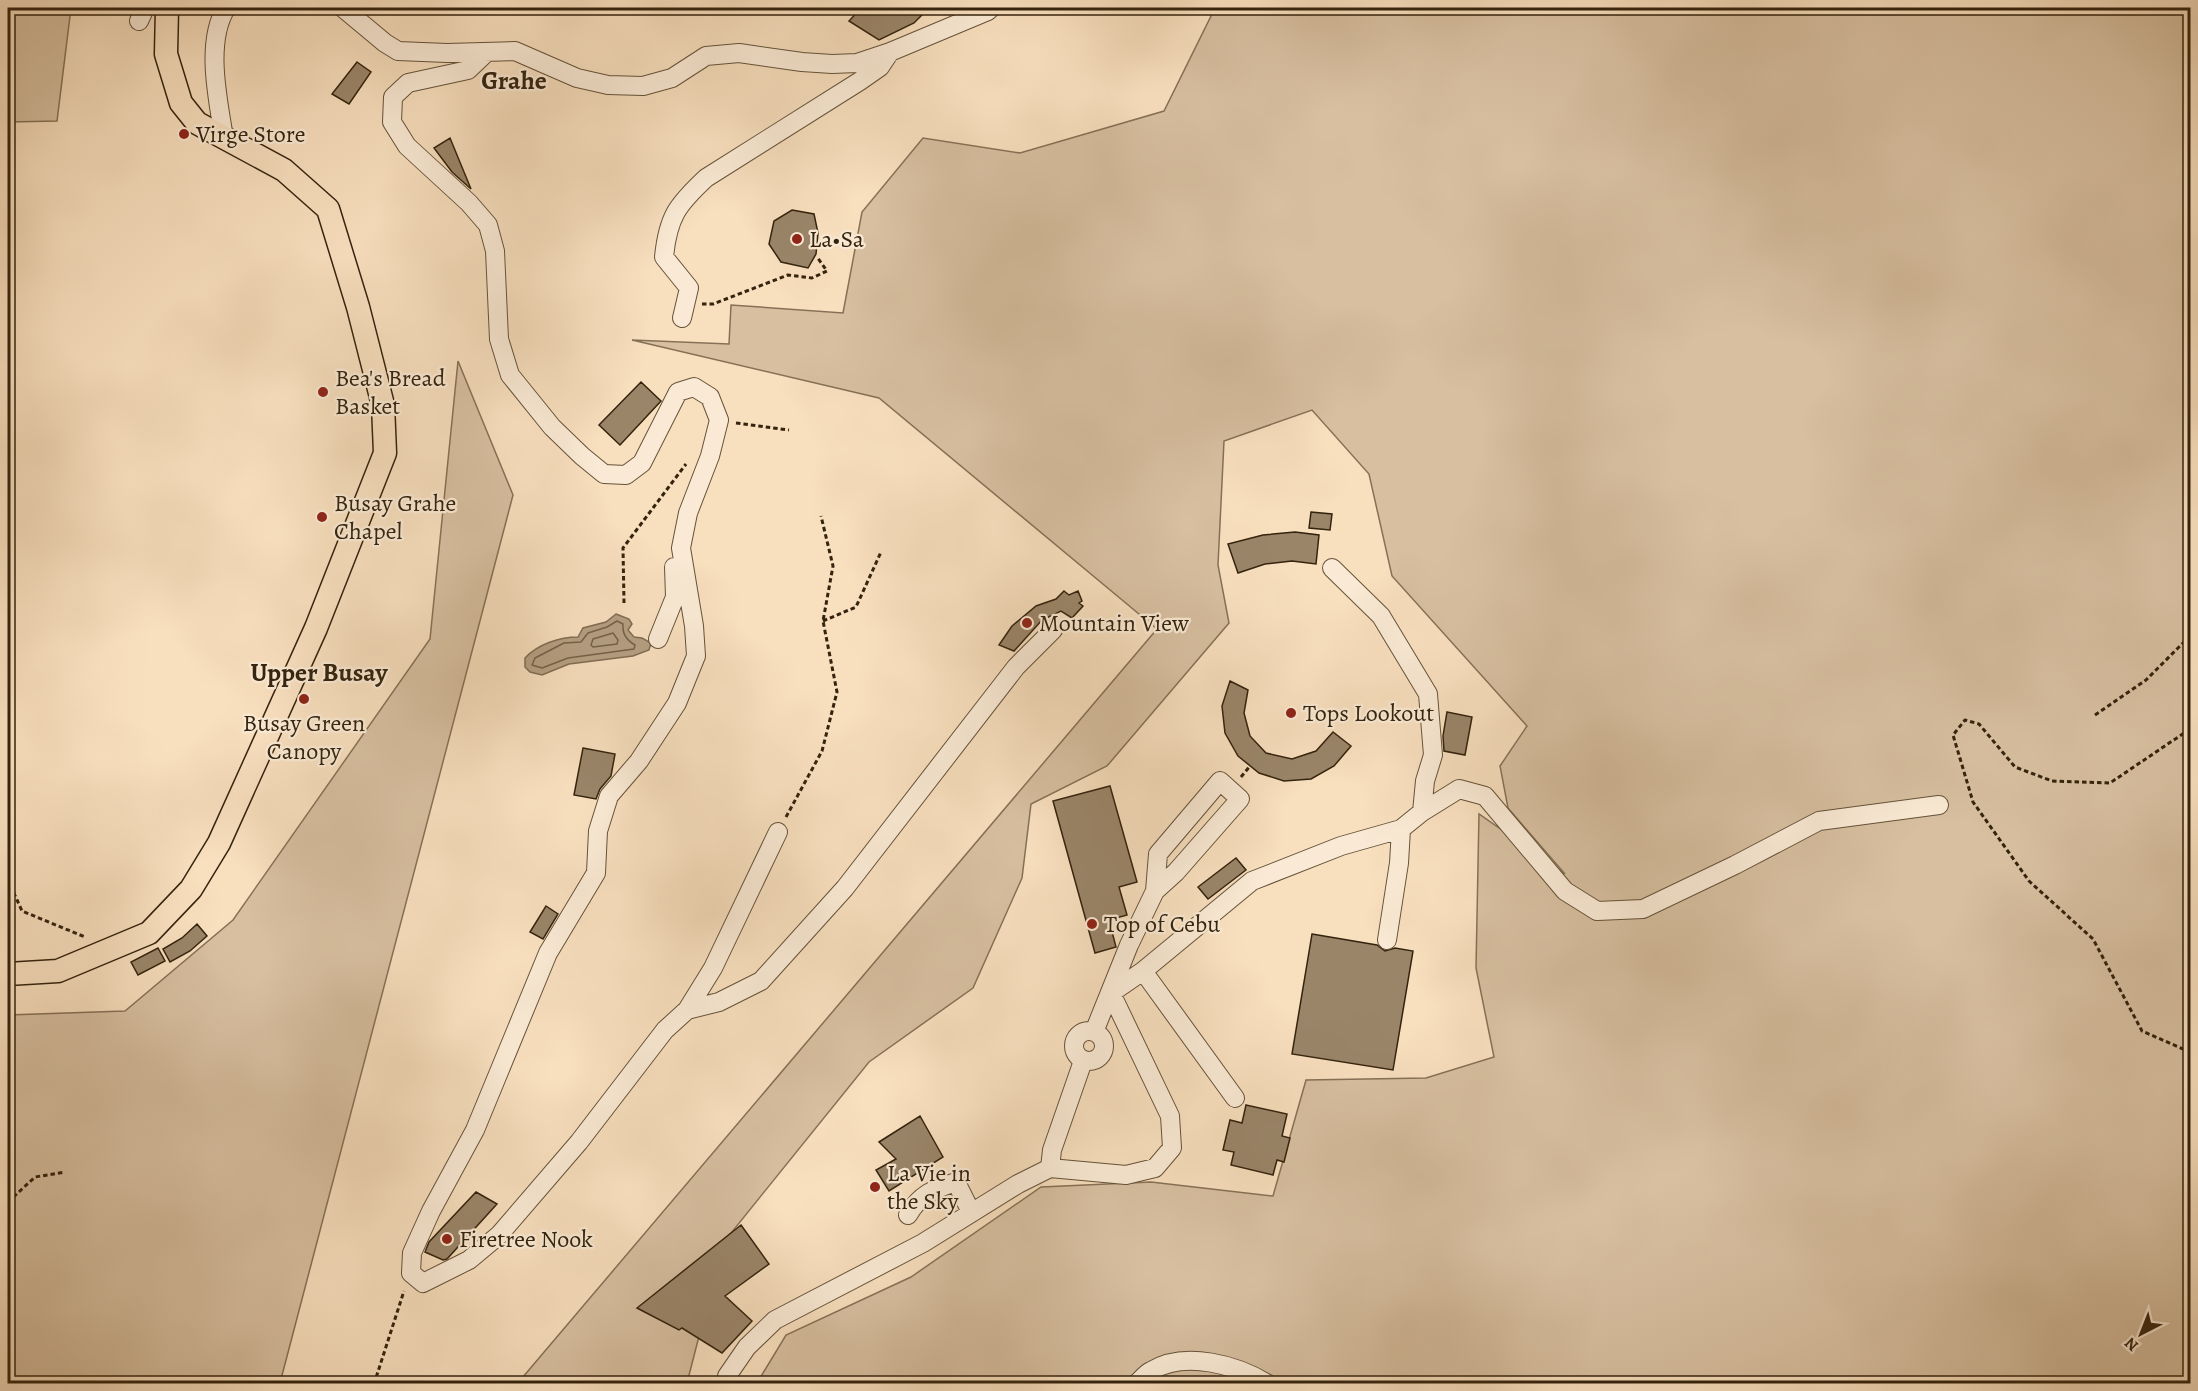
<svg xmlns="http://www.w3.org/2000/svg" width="2198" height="1391" font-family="Alegreya,serif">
<rect width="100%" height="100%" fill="#f8dfbe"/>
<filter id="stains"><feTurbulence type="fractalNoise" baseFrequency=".00333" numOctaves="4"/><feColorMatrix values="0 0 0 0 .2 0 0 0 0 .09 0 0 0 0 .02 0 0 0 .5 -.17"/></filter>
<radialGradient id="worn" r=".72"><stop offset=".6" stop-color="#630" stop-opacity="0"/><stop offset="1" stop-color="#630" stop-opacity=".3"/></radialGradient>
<path fill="#d7bfa0" stroke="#867156" stroke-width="1.5" d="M 8,8 L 71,8 L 57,121 L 8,122 Z
M 1215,8 L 2190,8 L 2190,1383 L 757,1383 L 786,1335 L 911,1277 L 1041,1187 L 1151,1182 L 1273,1196 L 1306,1080 L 1426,1078 L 1494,1057 L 1476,968 L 1479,814 L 1565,874 L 1508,808 L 1500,766 L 1527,726 L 1392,576 L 1369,474 L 1312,410 L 1224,441 L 1218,565 L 1229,623 L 1107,766 L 1031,804 L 1022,878 L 973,988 L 869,1062 L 723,1243 L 687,1383 L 517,1384 L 1157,629 L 879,398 L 632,340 L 729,344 L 731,305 L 843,313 L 862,212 L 923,138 L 1020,153 L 1164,111 Z
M 458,361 L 513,495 L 280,1383 L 8,1383 L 8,1015 L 125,1011 L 233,920 L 430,639 Z"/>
<path fill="#b59f82" stroke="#816d53" stroke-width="1.5" d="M 616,614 L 629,619 L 632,624 L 628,630 L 634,637 L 642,638 L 651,643 L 649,650 L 633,656 L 569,664 L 542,675 L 530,672 L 525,667 L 525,658 C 538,644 560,637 578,637 L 583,628 L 606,622 Z"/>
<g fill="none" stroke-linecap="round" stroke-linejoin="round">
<path stroke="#746148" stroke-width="1.5" d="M 617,621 L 623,624 C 622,634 626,640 635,645 L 634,649 L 568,658 L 542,668 L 532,665 L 535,658 L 564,643 L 581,642 L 588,633 L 607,627 Z
M 613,633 L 618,640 L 617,644 L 593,647 L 591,645 L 593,639 Z"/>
</g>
<path fill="#9a8569" stroke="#34230d" stroke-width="1.5" d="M 861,8 L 929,8 L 914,23 L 879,40 L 849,21 Z
M 357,62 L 371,72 L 349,104 L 332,94 Z
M 450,138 L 471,189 L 452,172 L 434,148 Z
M 792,210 L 814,214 L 818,233 L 816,254 L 808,268 L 781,262 L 769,244 L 774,221 Z
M 641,382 L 661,401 L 620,445 L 599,425 Z
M 1311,512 L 1332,514 L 1330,530 L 1309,528 Z
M 1295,532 L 1319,535 L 1316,564 L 1292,561 L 1265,564 L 1238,573 L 1228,544 L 1263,535 Z
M 1064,591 L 1069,595 L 1078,591 L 1082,601 L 1079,603 L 1083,606 L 1072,618 L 1061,611 L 1042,620 L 1014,651 L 999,645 L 1012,626 L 1036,606 L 1056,599 Z
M 1230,681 L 1248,690 L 1244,713 L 1250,736 L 1266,753 L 1292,759 L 1316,751 L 1333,732 L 1351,746 L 1334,766 L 1311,779 L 1284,781 L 1259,773 L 1238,756 L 1225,733 L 1222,706 Z
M 1447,712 L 1472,717 L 1465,755 L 1444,751 L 1443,736 Z
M 583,748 L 615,754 L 611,776 L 600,789 L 596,799 L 574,795 Z
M 1110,786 L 1137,882 L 1119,887 L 1127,915 L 1109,920 L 1116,947 L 1095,953 L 1053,801 Z
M 1236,858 L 1246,870 L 1208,899 L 1198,887 Z
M 546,906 L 558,914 L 543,939 L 530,932 Z
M 197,924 L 207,936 L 190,951 L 170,962 L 163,949 L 182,938 Z
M 1312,934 L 1377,945 L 1385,951 L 1395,948 L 1413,951 L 1393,1070 L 1292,1054 Z
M 158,948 L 165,961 L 138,975 L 131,962 Z
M 1246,1105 L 1287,1114 L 1282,1136 L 1290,1138 L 1284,1162 L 1277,1160 L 1273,1175 L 1231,1165 L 1234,1152 L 1223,1150 L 1230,1120 L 1242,1123 Z
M 920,1116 L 943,1157 L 889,1191 L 876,1170 L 896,1159 L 879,1142 Z
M 476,1192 L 497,1204 L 447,1259 L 443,1260 L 425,1252 L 429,1242 Z
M 741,1225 L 769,1264 L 725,1296 L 752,1321 L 722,1353 L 682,1328 L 679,1330 L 637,1308 Z"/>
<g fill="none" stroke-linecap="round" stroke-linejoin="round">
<g stroke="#655239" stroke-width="20">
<path id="minor" d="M 343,8 L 385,43 L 398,51 L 447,53 L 515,51 L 577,78 L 608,85 L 643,86 L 672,78 L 706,56 L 739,53 L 802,62 L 832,64 L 857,63 L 890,52 L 988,11 L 991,8
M 139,21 L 145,8
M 487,52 L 468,70 L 408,83 L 393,97 L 392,122 L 407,146 L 469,203 L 488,225 L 495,251 L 499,339 L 510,375 L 552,427 L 582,456 L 604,474 L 626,475 L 642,463 L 678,392 L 694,387 L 710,397 L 719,420 L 710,456 L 688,513 L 681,548 L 694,626 L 696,656 L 677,703 L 639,761 L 609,796 L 598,831 L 596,873 L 548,953 L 475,1130 L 431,1211 L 412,1253 L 411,1273 L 423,1283 L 469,1260 L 499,1235 L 579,1142 L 665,1030 L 687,1010 L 719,1002 L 761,981 L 845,888 L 1016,667 L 1053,630
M 224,138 C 218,99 205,43 226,8
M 682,318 L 689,288 L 664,257 C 668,217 677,205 706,178 L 860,81 L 880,67 L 890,52
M 1332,568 L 1381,616 L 1428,694 L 1433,755 L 1425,781 L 1422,812
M 658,639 L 675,597 L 674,567
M 1387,940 L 1399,863 L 1401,829
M 1143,971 L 1235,1098
M 1111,993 L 1143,971 L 1252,881 L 1341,846 L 1401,829 L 1422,812 L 1459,789 L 1485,796 L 1565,891 L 1597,911 L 1643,909 L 1735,865 L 1819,821 L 1939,805
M 687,1010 L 713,968 L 778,832
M1074 1046a15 15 0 1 1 30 0a15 15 0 1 1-30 0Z
M 1094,1032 L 1129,945 L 1155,891 L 1176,872 L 1240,799 L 1220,781 L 1158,854 L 1155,891
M 1050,1168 L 1052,1150 L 1083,1061
M 908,1215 C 920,1194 934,1189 956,1182 L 971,1212
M 727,1384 L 727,1376 L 747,1347 L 775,1320 L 923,1243 L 1018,1184 L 1050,1168 L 1126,1175 L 1155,1168 L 1172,1148 L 1170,1116 L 1111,993
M 1136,1384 C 1141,1380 1145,1374 1151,1371 C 1185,1350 1237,1365 1268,1384"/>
</g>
<g stroke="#34230d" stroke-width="25">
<path id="major" d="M 8,974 L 58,971 L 149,933 L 191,889 L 219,843 L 316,628 L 385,453 L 383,405 L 358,307 L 328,209 L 284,170 L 197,123 L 181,103 L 166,54 L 167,8"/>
</g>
<path stroke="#34230d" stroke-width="3" stroke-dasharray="4.5 3" stroke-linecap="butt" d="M 702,304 L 713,304 L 788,275 L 812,278 L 827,271 L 817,257
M 736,423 L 789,430
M 624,603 L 623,548 L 686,464
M 823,621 L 856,607 L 881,552
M 2095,715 L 2146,680 L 2190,636
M 2190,729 L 2110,783 L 2052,781 L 2015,767 L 1979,724 L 1965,720 L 1953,735 L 1973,802 L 2029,881 L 2093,939 L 2142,1031 L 2190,1052
M 1241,777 L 1250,766
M 786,817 L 822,751 L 837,692 L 823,621 L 833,566 L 821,516
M 8,888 L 13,891 L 22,911 L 85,937
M 8,1202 L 35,1177 L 65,1172
M 374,1384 L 404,1291"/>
<use href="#minor" stroke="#faead5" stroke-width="18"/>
<use href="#major" stroke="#f8dfbe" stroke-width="22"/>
</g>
<g fill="#8f2418" stroke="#faead5" stroke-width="2">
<circle cx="184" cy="134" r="6"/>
<circle cx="797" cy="239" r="6"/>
<circle cx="323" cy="392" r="6"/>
<circle cx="322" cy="517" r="6"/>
<circle cx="1027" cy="623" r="6"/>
<circle cx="304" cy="699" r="6"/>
<circle cx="1291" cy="713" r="6"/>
<circle cx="1092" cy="924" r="6"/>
<circle cx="875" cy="1187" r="6"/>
<circle cx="447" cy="1239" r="6"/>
</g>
<g text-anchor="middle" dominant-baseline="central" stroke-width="4.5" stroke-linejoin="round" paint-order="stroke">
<g font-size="24" fill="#34230d" stroke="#faead5" text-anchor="start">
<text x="196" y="134">Virge Store</text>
<text x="809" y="239">La•Sa</text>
<text x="335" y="378">Bea's Bread<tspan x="335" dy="28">Basket</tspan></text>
<text x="334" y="503">Busay Grahe<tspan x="334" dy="28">Chapel</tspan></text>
<text x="1039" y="623">Mountain View</text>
<text x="1303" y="713">Tops Lookout</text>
<text x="304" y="723" text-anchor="middle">Busay Green<tspan x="304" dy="28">Canopy</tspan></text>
<text x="1104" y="924">Top of Cebu</text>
<text x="887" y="1173">La Vie in<tspan x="887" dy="28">the Sky</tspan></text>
<text x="459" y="1239">Firetree Nook</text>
</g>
<g font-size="26" font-weight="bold" fill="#34230d" stroke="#faead5">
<text x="514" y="80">Grahe</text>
<text x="319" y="672">Upper Busay</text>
</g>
</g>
<rect width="2198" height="1391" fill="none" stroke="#f8dfbe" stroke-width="30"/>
<rect x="9" y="9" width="2180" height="1373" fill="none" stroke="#34230d" stroke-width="3"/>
<rect x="15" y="15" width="2168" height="1361" fill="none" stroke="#34230d" stroke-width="1.5"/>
<g transform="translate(2141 1334) rotate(222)" stroke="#faead5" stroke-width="4.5" paint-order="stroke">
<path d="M0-4.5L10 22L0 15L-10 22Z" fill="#34230d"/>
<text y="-9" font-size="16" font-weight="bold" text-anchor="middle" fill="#34230d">N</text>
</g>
<rect width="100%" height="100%" filter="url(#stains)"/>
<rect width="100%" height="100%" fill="url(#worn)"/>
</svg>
